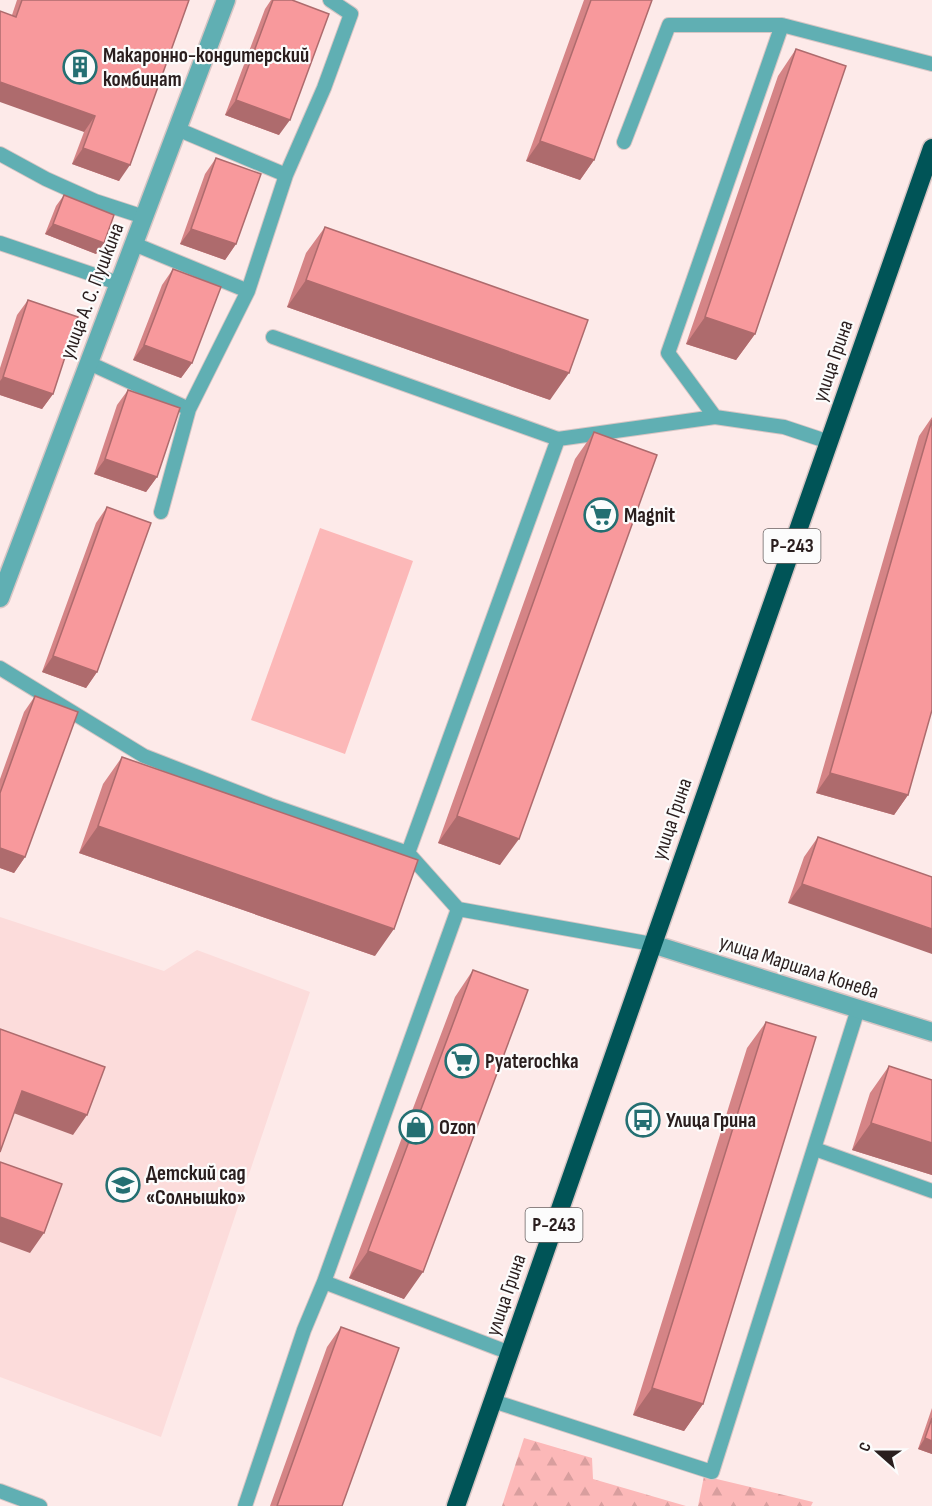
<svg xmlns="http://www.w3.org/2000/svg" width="932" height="1506" font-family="'Sofia Sans Condensed',sans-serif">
<defs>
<pattern id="forest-firs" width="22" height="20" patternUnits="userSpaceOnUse" patternTransform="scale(1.5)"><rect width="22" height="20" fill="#fcb8b8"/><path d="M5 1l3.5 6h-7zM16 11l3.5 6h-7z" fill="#d89e9e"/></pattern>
</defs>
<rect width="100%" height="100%" fill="#fdeae9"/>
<path fill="#fcdcdb" d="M 0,917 L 164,971 L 197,950 L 310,992 L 161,1437 L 0,1377 Z"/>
<path fill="url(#forest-firs)" d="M 524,1438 L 592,1458 L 593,1479 L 686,1506 L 502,1506 Z
M 704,1476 L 813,1502 L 811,1506 L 698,1506 Z"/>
<path fill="#fcb8b8" d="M 320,528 L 413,561 L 345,754 L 251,720 Z"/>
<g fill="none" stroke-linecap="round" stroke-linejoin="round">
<g stroke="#d7c5c4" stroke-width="16">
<path id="lane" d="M 177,129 L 286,175
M 624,142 L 669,25 L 782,25
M 0,154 L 46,179 L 95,201 L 144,217
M 0,243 L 118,283
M 134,244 L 248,291
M 273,337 L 558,439
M 89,363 L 189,409
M 715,417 L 668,353 L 782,25 L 932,64
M 161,512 L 189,409 L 248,291 L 286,175 L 324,88 L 351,14 L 330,0
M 0,668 L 144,756 L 270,805 L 408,853
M 652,944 L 458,909 L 408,853 L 558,439 L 715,417 L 784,427 L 829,442
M 815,1149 L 932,1191
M 324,1282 L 510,1353
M 493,1401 L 712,1472 L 858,1009
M 0,1491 L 40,1506
M 245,1506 L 304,1330 L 324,1282 L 458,909"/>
</g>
<g stroke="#d7c5c4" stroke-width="21">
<path id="street" d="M 0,598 L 226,0
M 652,944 L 932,1032"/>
</g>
<g stroke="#d7c5c4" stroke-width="21">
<path id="highway" d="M 456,1506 L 932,148"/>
</g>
<use href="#lane" stroke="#60afb3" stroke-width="14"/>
<use href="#street" stroke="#60afb3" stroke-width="18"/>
<use href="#highway" stroke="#005457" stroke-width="18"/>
</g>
<path fill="#d58486" d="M 17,0 L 189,0 L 119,181 L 72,164 L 84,132 L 12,15 Z
M 271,0 L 292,0 L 279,135 L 225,115 L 265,9 Z
M 584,0 L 652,0 L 594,160 L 580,180 L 526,161 Z
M 796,49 L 755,334 L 736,360 L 686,344 L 778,76 Z
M 216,158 L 236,244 L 225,260 L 180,244 L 205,174 Z
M 64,195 L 104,243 L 96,254 L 45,234 L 56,206 Z
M 325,227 L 550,400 L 287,307 L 306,253 Z
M 173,269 L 192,363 L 181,378 L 133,360 L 162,285 Z
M 28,300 L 53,394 L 42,409 L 0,395 L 0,368 L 17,315 Z
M 128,390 L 157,477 L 146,492 L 94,474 L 117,405 Z
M 932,417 L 932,710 L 908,795 L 894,815 L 816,793 L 919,436 Z
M 594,432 L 500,865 L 438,843 L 575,459 Z
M 107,507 L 97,672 L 86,688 L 42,672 L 96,523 Z
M 35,696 L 25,857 L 14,873 L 0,868 L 0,779 L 24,712 Z
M 122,757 L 375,956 L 79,853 L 103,784 Z
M 818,837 L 932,877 L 788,903 L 804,857 Z
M 473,970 L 404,1299 L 349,1278 L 455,997 Z
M 766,1022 L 703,1404 L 684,1431 L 633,1415 L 747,1048 Z
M 889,1066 L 932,1080 L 932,1175 L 852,1150 L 870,1093 Z
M 341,1327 L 342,1506 L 270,1506 L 327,1347 Z
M 932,1408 L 932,1454 L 918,1449 Z"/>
<path fill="#ae6b6d" d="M 0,82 L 95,116 L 84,132 L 0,102 Z
M 236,100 L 290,120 L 279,135 L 225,115 Z
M 540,141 L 594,160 L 580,180 L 526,161 Z
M 83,148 L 130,165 L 119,181 L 72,164 Z
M 53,224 L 104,243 L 96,254 L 45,234 Z
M 191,229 L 236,244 L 225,260 L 180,244 Z
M 306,280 L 569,373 L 550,400 L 287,307 Z
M 705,317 L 755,334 L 736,360 L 686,344 Z
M 144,345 L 192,363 L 181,378 L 133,360 Z
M 3,377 L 53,394 L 42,409 L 0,395 L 0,381 Z
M 105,459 L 157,477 L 146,492 L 94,474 Z
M 53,656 L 97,672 L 86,688 L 42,672 Z
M 830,773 L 908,795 L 894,815 L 816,793 Z
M 457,816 L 519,839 L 500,865 L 438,843 Z
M 98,826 L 394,929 L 375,956 L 79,853 Z
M 0,848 L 25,857 L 14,873 L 0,868 Z
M 802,884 L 932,929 L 932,954 L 788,903 Z
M 22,1091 L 87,1115 L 73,1135 L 8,1111 Z
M 871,1123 L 932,1143 L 932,1175 L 852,1150 Z
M 0,1217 L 44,1233 L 30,1253 L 0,1242 Z
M 368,1251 L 423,1272 L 404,1299 L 349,1278 Z
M 652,1388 L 703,1404 L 684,1431 L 633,1415 Z
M 925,1438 L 932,1441 L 932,1454 L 918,1449 Z"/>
<path fill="#f8999c" stroke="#ae6b6d" stroke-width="1.5" d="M 22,0 L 189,0 L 130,165 L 83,148 L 95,116 L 0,82 L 0,11 L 16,17 Z
M 273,0 L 292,0 L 329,14 L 290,120 L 236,100 Z
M 591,0 L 652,0 L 594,160 L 540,141 Z
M 796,49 L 846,66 L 755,334 L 705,317 Z
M 216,158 L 261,174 L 236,244 L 191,229 Z
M 64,195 L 114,215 L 104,243 L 53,224 Z
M 325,227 L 588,320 L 569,373 L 306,280 Z
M 173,269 L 221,287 L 192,363 L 144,345 Z
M 28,300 L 78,317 L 53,394 L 3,377 Z
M 128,390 L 180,408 L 157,477 L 105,459 Z
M 932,420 L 932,710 L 908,795 L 830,773 Z
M 594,432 L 657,455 L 519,839 L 457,816 Z
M 107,507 L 151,523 L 97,672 L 53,656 Z
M 35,696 L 78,712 L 25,857 L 0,848 L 0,793 Z
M 122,757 L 418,860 L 394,929 L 98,826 Z
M 818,837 L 932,877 L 932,929 L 802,884 Z
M 473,970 L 528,990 L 423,1272 L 368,1251 Z
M 766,1022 L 816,1037 L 703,1404 L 652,1388 Z
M 0,1029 L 105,1067 L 87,1115 L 22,1091 L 0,1152 Z
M 889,1066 L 932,1080 L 932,1143 L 871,1123 Z
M 0,1162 L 62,1184 L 44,1233 L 0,1217 Z
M 341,1327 L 399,1348 L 342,1506 L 277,1506 Z
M 932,1418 L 932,1441 L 925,1438 Z"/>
<defs>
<g id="building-ring" transform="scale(1.725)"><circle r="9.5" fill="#fcfcfc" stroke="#246f72" stroke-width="1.5"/><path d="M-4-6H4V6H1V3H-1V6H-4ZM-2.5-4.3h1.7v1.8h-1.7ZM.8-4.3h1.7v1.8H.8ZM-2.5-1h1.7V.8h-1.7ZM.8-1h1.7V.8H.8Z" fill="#246f72"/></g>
<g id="supermarket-ring" transform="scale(1.725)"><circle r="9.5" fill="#fcfcfc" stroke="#246f72" stroke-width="1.5"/><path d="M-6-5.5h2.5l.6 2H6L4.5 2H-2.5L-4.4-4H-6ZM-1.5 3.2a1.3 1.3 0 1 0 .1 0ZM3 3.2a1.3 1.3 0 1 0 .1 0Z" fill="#246f72"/></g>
<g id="bus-ring" transform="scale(1.725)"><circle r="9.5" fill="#fcfcfc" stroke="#246f72" stroke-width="1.5"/><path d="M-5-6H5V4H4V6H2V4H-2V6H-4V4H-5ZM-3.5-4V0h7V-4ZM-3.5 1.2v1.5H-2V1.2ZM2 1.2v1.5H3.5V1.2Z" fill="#246f72"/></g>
<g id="shop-ring" transform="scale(1.725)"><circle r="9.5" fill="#fcfcfc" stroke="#246f72" stroke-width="1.5"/><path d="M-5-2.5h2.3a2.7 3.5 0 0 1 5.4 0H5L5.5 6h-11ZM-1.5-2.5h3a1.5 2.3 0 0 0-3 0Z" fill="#246f72"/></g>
<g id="school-ring" transform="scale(1.725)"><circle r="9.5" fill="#fcfcfc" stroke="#246f72" stroke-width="1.5"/><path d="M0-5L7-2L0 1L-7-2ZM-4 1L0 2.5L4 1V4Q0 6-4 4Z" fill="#246f72"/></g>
</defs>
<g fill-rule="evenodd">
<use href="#building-ring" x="80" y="67"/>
<use href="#supermarket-ring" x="601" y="515"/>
<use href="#supermarket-ring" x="462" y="1061"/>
<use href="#bus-ring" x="643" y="1120"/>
<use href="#shop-ring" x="416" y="1127"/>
<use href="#school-ring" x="123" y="1185"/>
</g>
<g text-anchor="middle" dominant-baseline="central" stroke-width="4.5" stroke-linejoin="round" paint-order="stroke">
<g fill="#fcfcfc" stroke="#696161" stroke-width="1.5">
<rect x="763.5" y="529" width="57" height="34" rx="4.5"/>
<rect x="525.5" y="1208" width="57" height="34" rx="4.5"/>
</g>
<g font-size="20" font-weight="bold" fill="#2a1e1e">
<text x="792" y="546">Р-243</text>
<text x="554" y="1225">Р-243</text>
</g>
<g font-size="21" font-weight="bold" fill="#2a1e1e" stroke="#fcfcfc" text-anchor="start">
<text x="103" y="55">Макаронно-кондитерский<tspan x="103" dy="24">комбинат</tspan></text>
<text x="624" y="515">Magnit</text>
<text x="485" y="1061">Pyaterochka</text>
<text x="666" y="1120">Улица Грина</text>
<text x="439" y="1127">Ozon</text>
<text x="146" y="1173">Детский сад<tspan x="146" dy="24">«Солнышко»</tspan></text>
</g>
<g font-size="21" fill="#2a1e1e" stroke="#fcfcfc">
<text transform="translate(92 291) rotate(-69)">улица А. С. Пушкина</text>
<text transform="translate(833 361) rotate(-71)">улица Грина</text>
<text transform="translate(672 819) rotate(-71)">улица Грина</text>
<text transform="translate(799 967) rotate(18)">улица Маршала Конева</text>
<text transform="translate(506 1295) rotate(-71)">улица Грина</text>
</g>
</g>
<g transform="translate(878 1452) rotate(291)" stroke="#fcfcfc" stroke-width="4.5" paint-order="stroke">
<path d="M0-4.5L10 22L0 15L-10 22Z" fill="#2a1e1e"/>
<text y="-9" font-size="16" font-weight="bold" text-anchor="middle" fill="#2a1e1e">С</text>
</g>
</svg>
